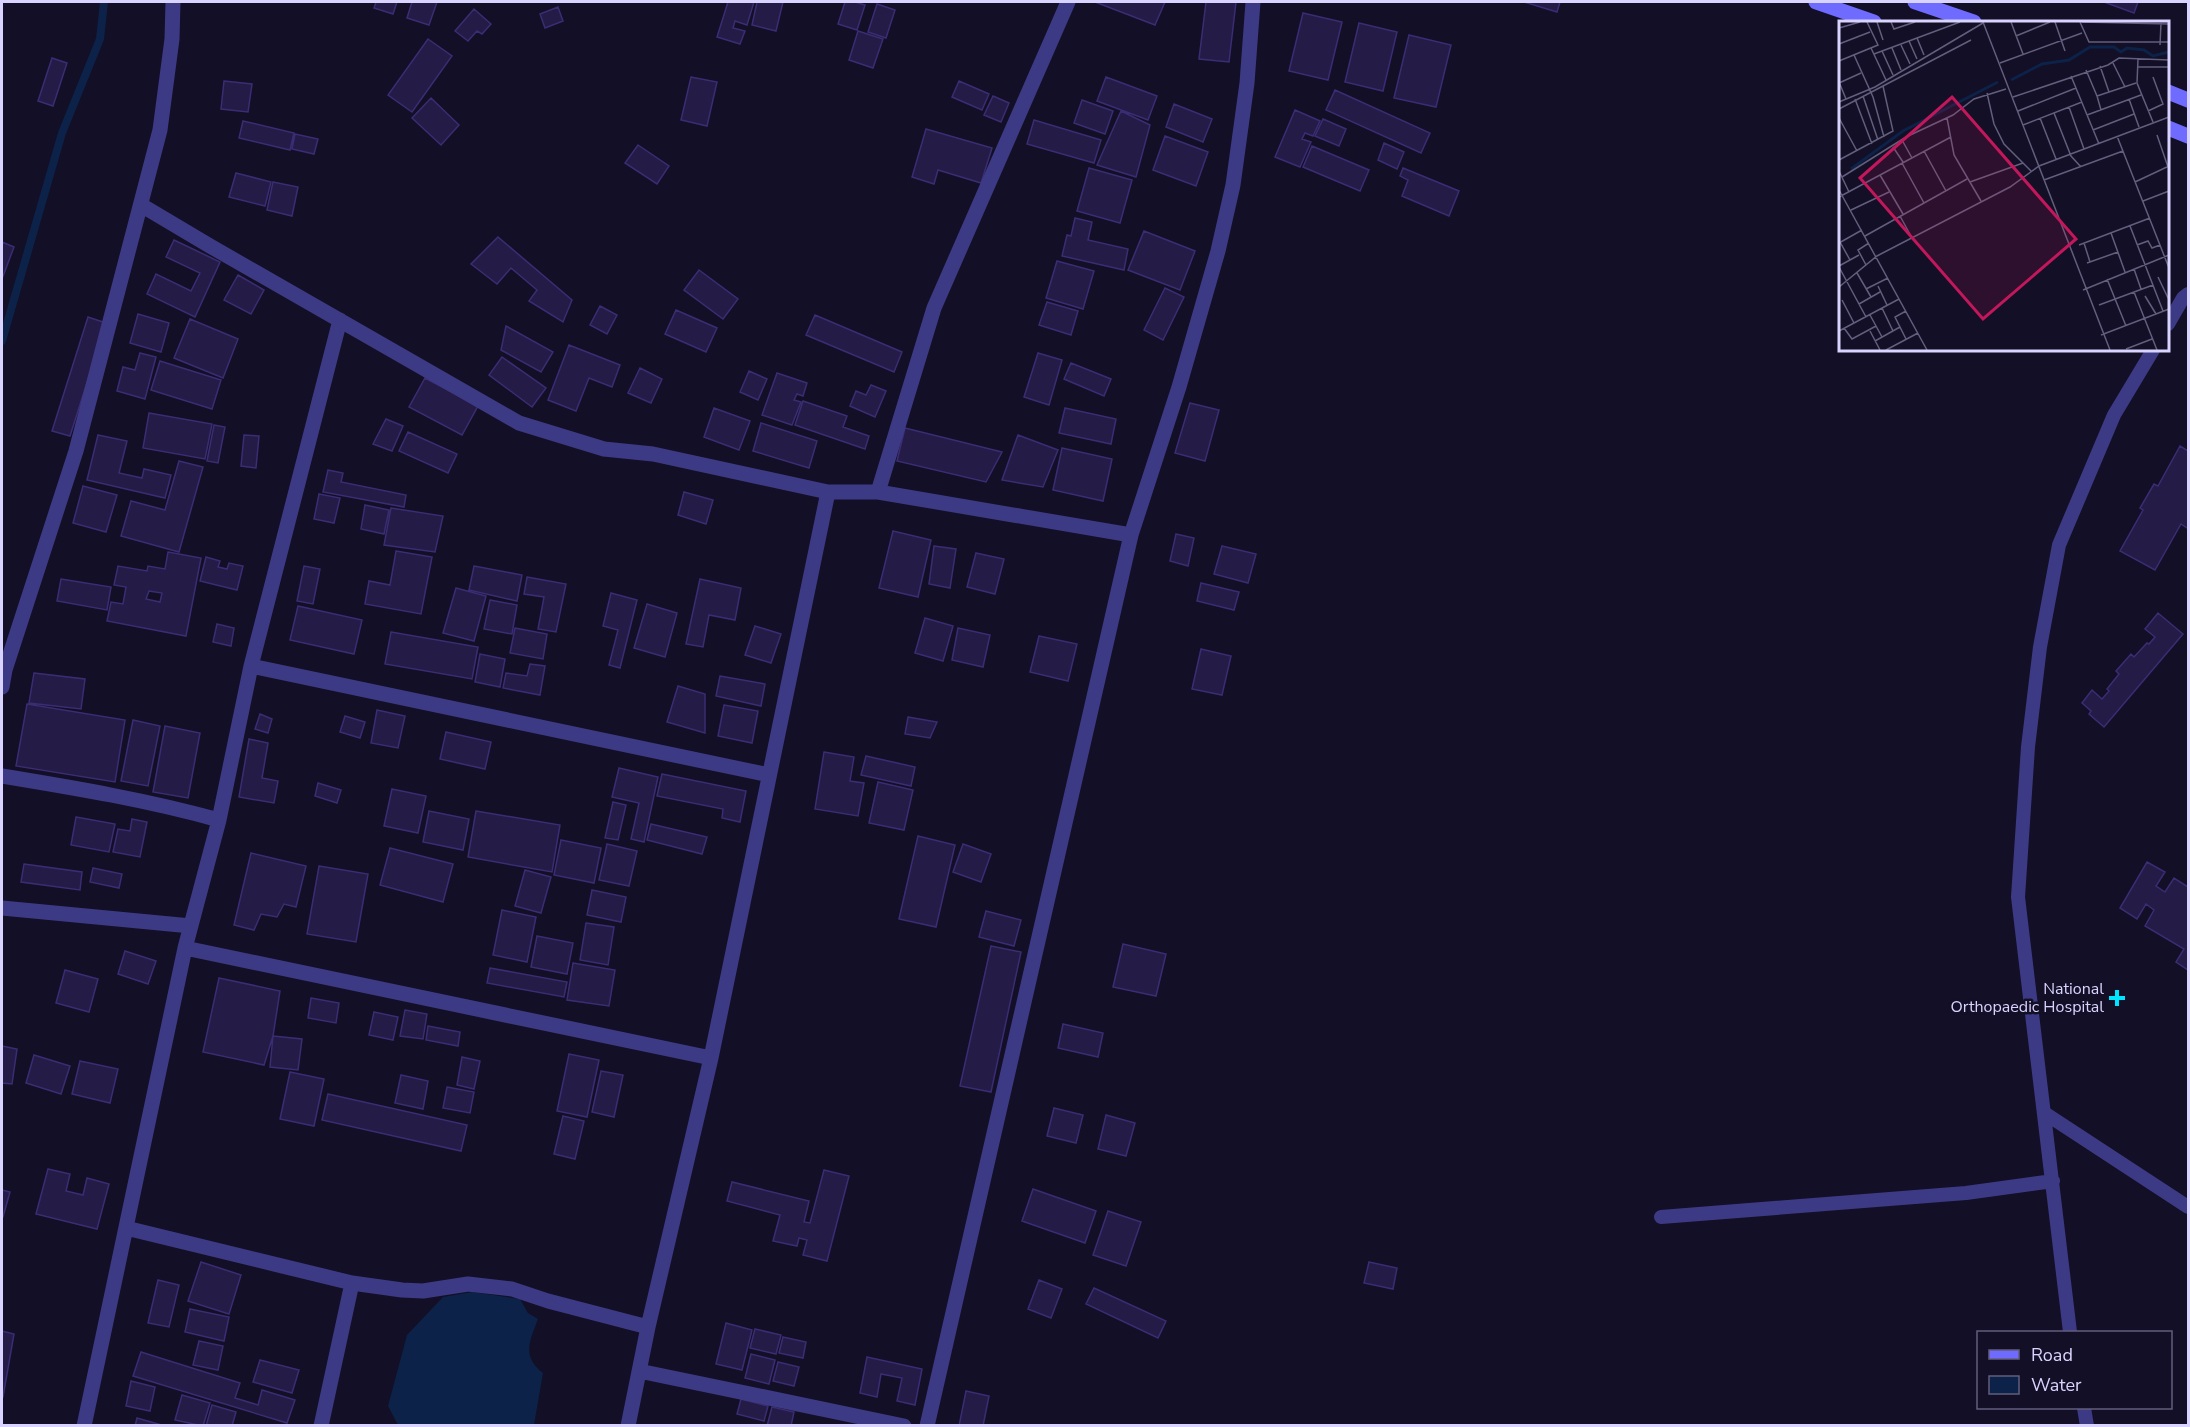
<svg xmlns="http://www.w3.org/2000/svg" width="2190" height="1427" font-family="'Nunito Sans',sans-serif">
<rect width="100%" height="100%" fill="#130f26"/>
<path fill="#0c2248" d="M 472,1292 L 520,1299 L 528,1313 L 538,1319 C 530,1341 521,1356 543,1373 L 534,1425 L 398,1425 L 388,1406 L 407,1335 L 443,1297 Z"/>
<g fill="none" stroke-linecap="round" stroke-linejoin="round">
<path stroke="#0c2248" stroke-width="8" d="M 2,341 L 62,133 L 100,39 L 104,2"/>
</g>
<path fill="#241b47" stroke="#3b2d73" stroke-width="1.5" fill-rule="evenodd" d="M 376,2 L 397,2 L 393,14 L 374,8 Z
M 412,2 L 437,2 L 429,25 L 407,18 Z
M 728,2 L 754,2 L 747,25 L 735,21 L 733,28 L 745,31 L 740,44 L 717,37 Z
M 757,2 L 783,2 L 776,31 L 752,25 Z
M 845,2 L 855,2 L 865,5 L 857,30 L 838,24 Z
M 1095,2 L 1165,2 L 1155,25 Z
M 1206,2 L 1236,2 L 1229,62 L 1199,59 Z
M 1524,2 L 1560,2 L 1557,12 Z
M 2104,2 L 2138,2 L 2134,13 Z
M 877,4 L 895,10 L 886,38 L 868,32 Z
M 558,7 L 563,21 L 545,28 L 540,14 Z
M 474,9 L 491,24 L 482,34 L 477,31 L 468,41 L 455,31 Z
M 1303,13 L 1342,22 L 1328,80 L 1289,71 Z
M 1359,23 L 1397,32 L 1383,91 L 1345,82 Z
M 858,31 L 883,39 L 873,68 L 849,60 Z
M 1409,35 L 1451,45 L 1436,107 L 1394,98 Z
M 428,39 L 452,56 L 412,112 L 388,95 Z
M 52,58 L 67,63 L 53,106 L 38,101 Z
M 691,77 L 717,82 L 707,126 L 681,120 Z
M 1106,77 L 1157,96 L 1148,120 L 1097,101 Z
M 224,81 L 252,84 L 248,112 L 221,109 Z
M 959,81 L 989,94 L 982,110 L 952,97 Z
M 1335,90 L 1430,133 L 1421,153 L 1326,110 Z
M 993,96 L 1009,103 L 1001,122 L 984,115 Z
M 431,98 L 459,125 L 441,145 L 412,118 Z
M 1082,100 L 1113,111 L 1105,134 L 1074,123 Z
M 1174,104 L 1212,119 L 1203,142 L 1166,127 Z
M 1295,110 L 1320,121 L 1313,136 L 1305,133 L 1302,139 L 1311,142 L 1300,167 L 1275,157 Z
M 1121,111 L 1150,125 L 1136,177 L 1097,165 Z
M 1323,119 L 1346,129 L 1339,146 L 1315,136 Z
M 1034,120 L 1101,140 L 1094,163 L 1027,144 Z
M 243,121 L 294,133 L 290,150 L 239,138 Z
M 926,129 L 992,148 L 981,183 L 938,170 L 934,184 L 912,177 Z
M 295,134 L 318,139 L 314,154 L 292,149 Z
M 1165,136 L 1208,152 L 1196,186 L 1153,170 Z
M 1384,143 L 1404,152 L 1397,169 L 1378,160 Z
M 638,145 L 669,166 L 657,184 L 625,163 Z
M 1312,146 L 1369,170 L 1360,191 L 1303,167 Z
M 1089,168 L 1132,180 L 1120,223 L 1077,211 Z
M 1403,168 L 1459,191 L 1449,216 L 1402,196 L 1408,180 L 1400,176 Z
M 236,173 L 271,182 L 265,206 L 229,197 Z
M 273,182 L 298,187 L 292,216 L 267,210 Z
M 1075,218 L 1092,222 L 1088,240 L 1128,249 L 1124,270 L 1062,256 L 1067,235 L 1071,236 Z
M 1144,231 L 1195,251 L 1180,290 L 1128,270 Z
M 498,237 L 572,300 L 563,322 L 529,301 L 537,290 L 511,268 L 497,284 L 471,264 Z
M 174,240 L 220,262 L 195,317 L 147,294 L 156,274 L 191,291 L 200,273 L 166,257 Z
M 2,242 L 14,247 L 2,279 Z
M 1057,261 L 1094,271 L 1083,309 L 1046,298 Z
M 699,270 L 738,299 L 723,319 L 684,290 Z
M 238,275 L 264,290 L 251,314 L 224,300 Z
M 1165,288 L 1184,297 L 1163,340 L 1144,330 Z
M 1047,302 L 1078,311 L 1071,335 L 1039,325 Z
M 600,306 L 617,315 L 607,334 L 590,325 Z
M 676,310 L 717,328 L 706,352 L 665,334 Z
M 138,314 L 169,323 L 161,352 L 130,343 Z
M 815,315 L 902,352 L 894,372 L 806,335 Z
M 88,317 L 106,323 L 70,436 L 52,431 Z
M 190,319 L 238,339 L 223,378 L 174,358 Z
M 506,326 L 553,352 L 541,372 L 501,350 Z
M 569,345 L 620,365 L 612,387 L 589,378 L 576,411 L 548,400 Z
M 140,353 L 156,357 L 145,399 L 117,391 L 123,367 L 135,370 Z
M 1038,353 L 1062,360 L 1049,405 L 1024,397 Z
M 502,357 L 546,388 L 532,407 L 489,375 Z
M 160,361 L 221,380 L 212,409 L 151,390 Z
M 1071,363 L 1111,379 L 1104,396 L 1064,379 Z
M 640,368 L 662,379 L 651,403 L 628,393 Z
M 749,371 L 767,379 L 758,400 L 740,392 Z
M 777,373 L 807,383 L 803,396 L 797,394 L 794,400 L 801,402 L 792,425 L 762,415 Z
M 425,378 L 478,406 L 462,435 L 409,407 Z
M 871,385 L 886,391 L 875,417 L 850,406 L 856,391 L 866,395 Z
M 803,401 L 847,416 L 843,427 L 869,436 L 865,449 L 795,425 Z
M 1190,403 L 1219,410 L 1205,461 L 1175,453 Z
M 714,408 L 750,421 L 739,450 L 704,437 Z
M 1065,408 L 1116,419 L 1111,444 L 1059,433 Z
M 149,413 L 212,424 L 205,459 L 143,448 Z
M 386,419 L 403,426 L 392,451 L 373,444 Z
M 761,423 L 817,441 L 809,468 L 753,451 Z
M 214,425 L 225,427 L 218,463 L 207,461 Z
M 905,428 L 1002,452 L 986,482 L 897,461 Z
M 408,432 L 457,454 L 448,473 L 399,451 Z
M 98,435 L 127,441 L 119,473 L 142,478 L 144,469 L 171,475 L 165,498 L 87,480 Z
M 244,435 L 259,436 L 256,468 L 241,466 Z
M 1018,435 L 1058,450 L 1043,487 L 1002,480 Z
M 2180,446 L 2188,451 L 2188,526 L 2187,528 L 2181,524 L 2155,570 L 2120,551 L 2143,510 L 2140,508 L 2154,484 L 2158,486 Z
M 1062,448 L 1112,459 L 1103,501 L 1053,490 Z
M 179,461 L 203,467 L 179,552 L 121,536 L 131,501 L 165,510 Z
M 328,470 L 343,473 L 341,482 L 406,495 L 404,507 L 323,492 Z
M 83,486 L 117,495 L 106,532 L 73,523 Z
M 684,492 L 713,500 L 706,524 L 678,515 Z
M 319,494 L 340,498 L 334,523 L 314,519 Z
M 365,505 L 389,510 L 384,534 L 361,529 Z
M 391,508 L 443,516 L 435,552 L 384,545 Z
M 893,531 L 931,540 L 918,597 L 879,588 Z
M 1176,534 L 1194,538 L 1188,566 L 1170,561 Z
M 934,546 L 956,549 L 950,588 L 929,584 Z
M 1222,546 L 1256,554 L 1248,583 L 1214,574 Z
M 396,551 L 432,557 L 421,614 L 365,604 L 369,581 L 390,585 Z
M 168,552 L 201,558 L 186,636 L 107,621 L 111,602 L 123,604 L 126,587 L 114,585 L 118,566 L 147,571 L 148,566 L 165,569 ZM 149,591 L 162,593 L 160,602 L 146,599 Z
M 976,553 L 1004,559 L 995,594 L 967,587 Z
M 206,557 L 220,561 L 218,567 L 227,569 L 229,563 L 243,566 L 237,590 L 200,581 Z
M 304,566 L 320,569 L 313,604 L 297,601 Z
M 474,566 L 522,575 L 517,601 L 469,590 Z
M 527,577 L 566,584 L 556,632 L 538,629 L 544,597 L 524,594 Z
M 61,579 L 111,587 L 107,610 L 57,601 Z
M 700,579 L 741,588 L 735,620 L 709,615 L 703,647 L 686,644 Z
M 1201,583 L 1239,592 L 1234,610 L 1197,601 Z
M 456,588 L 486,596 L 474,641 L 443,633 Z
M 611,593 L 637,600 L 620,668 L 609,665 L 618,630 L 603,626 Z
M 490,600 L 517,605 L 512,634 L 484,629 Z
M 647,604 L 677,613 L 665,657 L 634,648 Z
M 298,606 L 362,620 L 354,654 L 290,640 Z
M 2158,613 L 2183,634 L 2104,727 L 2089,714 L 2091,711 L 2082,703 L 2092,690 L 2102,699 L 2109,691 L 2107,689 L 2119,674 L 2116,671 L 2131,654 L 2134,657 L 2147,643 L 2149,644 L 2155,637 L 2145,629 Z
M 925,618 L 953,626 L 943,661 L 915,653 Z
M 217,624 L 234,628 L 231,646 L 213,642 Z
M 755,626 L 781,634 L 771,663 L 745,655 Z
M 515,628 L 547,634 L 543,659 L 510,653 Z
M 958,628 L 990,635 L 983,667 L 952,660 Z
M 391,632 L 478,647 L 472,679 L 385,664 Z
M 1039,636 L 1077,644 L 1068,681 L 1030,672 Z
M 1201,649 L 1231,656 L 1222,695 L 1192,689 Z
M 480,654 L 505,659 L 500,687 L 475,682 Z
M 530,664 L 545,666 L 540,695 L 503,688 L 506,673 L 527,676 Z
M 34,673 L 85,679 L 81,709 L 29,703 Z
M 720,676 L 765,684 L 761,706 L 716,696 Z
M 678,686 L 705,694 L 705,733 L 667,722 Z
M 27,704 L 125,720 L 115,782 L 16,766 Z
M 724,705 L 758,711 L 752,743 L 718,736 Z
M 377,710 L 405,716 L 398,748 L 371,743 Z
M 260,714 L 272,719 L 268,733 L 255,729 Z
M 345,716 L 365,722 L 360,738 L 340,732 Z
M 908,717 L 937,722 L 930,738 L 905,734 Z
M 133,720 L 160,726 L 148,786 L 121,781 Z
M 165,726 L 200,733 L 188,798 L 153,792 Z
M 446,732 L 491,742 L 485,769 L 440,759 Z
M 249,739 L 268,743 L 262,778 L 278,781 L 274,803 L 239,797 Z
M 824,752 L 854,757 L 850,781 L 864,783 L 858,816 L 815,809 Z
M 866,756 L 915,767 L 911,786 L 861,775 Z
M 619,768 L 658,777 L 644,842 L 631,839 L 639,803 L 612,797 Z
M 662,774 L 746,791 L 740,822 L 722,818 L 723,809 L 657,796 Z
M 878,782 L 913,790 L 904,830 L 869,823 Z
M 318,783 L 341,790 L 337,803 L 315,796 Z
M 392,789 L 426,796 L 418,833 L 384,826 Z
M 613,802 L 626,805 L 618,840 L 605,838 Z
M 429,811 L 469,819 L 463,850 L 423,842 Z
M 476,811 L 560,825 L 552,872 L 468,857 Z
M 76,817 L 115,824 L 109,852 L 71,845 Z
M 132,819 L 147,822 L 140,857 L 113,852 L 118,829 L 130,831 Z
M 651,824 L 707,837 L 702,854 L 647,840 Z
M 918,836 L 955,845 L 936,927 L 899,919 Z
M 561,840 L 601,848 L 594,883 L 554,875 Z
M 607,844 L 637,851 L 629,886 L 599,880 Z
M 963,844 L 991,854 L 981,882 L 953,872 Z
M 390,848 L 453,864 L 443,902 L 380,885 Z
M 251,853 L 306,866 L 296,907 L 284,904 L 277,917 L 261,914 L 254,930 L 234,925 Z
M 2147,862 L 2165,872 L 2156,886 L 2165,892 L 2174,878 L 2188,887 L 2188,970 L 2176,962 L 2184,949 L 2145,926 L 2154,910 L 2146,904 L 2137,919 L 2120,908 Z
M 24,864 L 82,872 L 80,890 L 21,882 Z
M 319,866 L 368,874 L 356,942 L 307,934 Z
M 93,868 L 122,874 L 119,888 L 90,882 Z
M 525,870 L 551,877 L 541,913 L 515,906 Z
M 592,890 L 626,897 L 621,922 L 587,915 Z
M 502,910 L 536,917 L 527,962 L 493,955 Z
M 986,911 L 1021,920 L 1014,946 L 979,937 Z
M 586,923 L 614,927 L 608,965 L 580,960 Z
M 537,936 L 573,943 L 567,974 L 531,967 Z
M 1123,944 L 1166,954 L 1156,996 L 1113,987 Z
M 991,946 L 1021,952 L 991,1092 L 960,1086 Z
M 125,951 L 156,961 L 148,984 L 118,974 Z
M 573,963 L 615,970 L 609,1006 L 567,1000 Z
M 490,968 L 567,982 L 564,997 L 487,983 Z
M 65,970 L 98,979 L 89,1012 L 56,1003 Z
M 219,978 L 280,991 L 273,1036 L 264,1065 L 203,1052 Z
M 311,998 L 339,1003 L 336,1023 L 308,1018 Z
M 405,1010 L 427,1014 L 423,1039 L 400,1036 Z
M 374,1012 L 398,1017 L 393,1040 L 369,1035 Z
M 1063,1024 L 1103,1033 L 1098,1057 L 1058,1048 Z
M 428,1026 L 460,1032 L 458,1046 L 426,1040 Z
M 273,1036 L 302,1039 L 298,1070 L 270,1067 Z
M 2,1046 L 17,1049 L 12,1084 L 2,1083 Z
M 569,1054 L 599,1060 L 587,1117 L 557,1111 Z
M 34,1055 L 70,1066 L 61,1094 L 26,1083 Z
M 462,1057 L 480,1061 L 474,1089 L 457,1085 Z
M 80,1061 L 118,1069 L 110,1103 L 72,1094 Z
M 601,1071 L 623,1075 L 614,1117 L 592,1112 Z
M 290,1072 L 324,1079 L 314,1126 L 280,1119 Z
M 401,1075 L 428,1081 L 423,1109 L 395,1103 Z
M 447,1087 L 474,1092 L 470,1113 L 443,1108 Z
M 328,1094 L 467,1125 L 461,1151 L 322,1120 Z
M 1054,1108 L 1083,1115 L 1076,1143 L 1047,1136 Z
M 1106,1115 L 1135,1123 L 1126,1156 L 1098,1149 Z
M 563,1116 L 584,1121 L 575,1159 L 554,1154 Z
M 48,1169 L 70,1174 L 66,1191 L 83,1195 L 87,1178 L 109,1184 L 97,1229 L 36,1214 Z
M 824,1170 L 849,1176 L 827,1261 L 803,1255 L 807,1240 L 799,1238 L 797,1246 L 773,1241 L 780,1215 L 727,1201 L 732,1182 L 809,1201 L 804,1222 L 810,1223 Z
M 1033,1189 L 1096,1211 L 1085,1243 L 1022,1221 Z
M 2,1190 L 10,1192 L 3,1217 L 2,1217 Z
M 1108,1211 L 1141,1222 L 1126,1266 L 1093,1255 Z
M 201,1262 L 241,1275 L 229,1314 L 188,1301 Z
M 1369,1262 L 1397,1268 L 1393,1289 L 1364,1283 Z
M 158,1280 L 179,1285 L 169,1327 L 148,1323 Z
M 1039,1280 L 1062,1289 L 1051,1318 L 1028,1309 Z
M 1094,1288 L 1166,1321 L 1158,1338 L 1086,1304 Z
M 190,1309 L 229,1317 L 224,1341 L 185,1332 Z
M 726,1323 L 752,1330 L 742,1370 L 716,1364 Z
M 755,1329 L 781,1335 L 776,1354 L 750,1348 Z
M 2,1331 L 14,1334 L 3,1397 L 2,1397 Z
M 783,1337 L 806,1342 L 803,1358 L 779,1353 Z
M 199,1341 L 223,1346 L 218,1370 L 193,1365 Z
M 141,1352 L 240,1383 L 235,1398 L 258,1405 L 262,1390 L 295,1400 L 287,1423 L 133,1376 Z
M 751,1354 L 775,1360 L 769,1384 L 745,1378 Z
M 867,1357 L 922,1369 L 915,1405 L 897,1401 L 902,1378 L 881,1374 L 877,1397 L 860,1393 Z
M 260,1360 L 299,1370 L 292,1393 L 253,1382 Z
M 778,1362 L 799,1367 L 794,1386 L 773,1381 Z
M 131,1381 L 155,1387 L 150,1411 L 126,1406 Z
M 966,1391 L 989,1396 L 983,1426 L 959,1426 Z
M 182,1395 L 210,1403 L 203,1426 L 175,1420 Z
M 741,1399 L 768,1406 L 764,1421 L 737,1414 Z
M 212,1405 L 236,1412 L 232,1426 L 206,1426 Z
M 772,1407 L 794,1412 L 791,1426 L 767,1426 Z
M 137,1418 L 165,1426 L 135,1426 Z"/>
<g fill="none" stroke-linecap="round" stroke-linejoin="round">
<path stroke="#3d3a85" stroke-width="14" d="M 2168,324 L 2183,298 L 2188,294
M 2046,1114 L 2188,1207
M 1661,1217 L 1966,1193 L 2053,1181
M 2070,1332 L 2018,897 L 2028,747 L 2040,647 L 2059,545 L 2114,415 L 2153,350
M 2084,1408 L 2087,1426"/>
<path stroke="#3d3a85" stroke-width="15" d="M 141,205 L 210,246 L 519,423 L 604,449 L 653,454 L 828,492 L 878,492 L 1131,535
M 878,492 L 934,308 L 1068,2
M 251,666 L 769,775
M 2,687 L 5,670 L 76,451 L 160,130 L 172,39 L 173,2
M 2,776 C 75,788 147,800 219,820
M 2,908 L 191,926
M 185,948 L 711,1058
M 126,1228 L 352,1283 L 402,1290 L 423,1291 L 468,1284 L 512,1289 L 548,1301 L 648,1327
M 639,1371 L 904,1426
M 84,1426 L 185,948 L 219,820 L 251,666 L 340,320
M 321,1426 L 352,1283
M 628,1426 L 648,1327 L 711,1058 L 828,492
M 927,1426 L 1131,535 L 1179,387 L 1218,251 L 1233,185 L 1247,83 L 1253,2"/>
<path stroke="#6f6bff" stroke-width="15" d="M 1816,2 L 1874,22
M 1915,2 L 1974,22
M 2168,92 L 2188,100
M 2168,128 L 2188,136"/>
</g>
<path fill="#00e5ff" stroke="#130f26" stroke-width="2" d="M2114 989h6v6h6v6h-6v6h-6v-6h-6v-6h6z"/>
<g text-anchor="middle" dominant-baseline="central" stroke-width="5" stroke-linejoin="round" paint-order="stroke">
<g font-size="16" fill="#d9d4ff" stroke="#130f26" text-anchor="end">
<text x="2104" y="989">National<tspan x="2104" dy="18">Orthopaedic Hospital</tspan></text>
</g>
</g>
<g transform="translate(1839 21)">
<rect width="330" height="330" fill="#130f26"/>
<path fill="none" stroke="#0c2248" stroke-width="3" d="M 172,59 L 203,43 L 230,39 L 251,26 L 275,26 L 282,31 L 288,27 L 305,29 L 314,35 L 330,31M 12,148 L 64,110 L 159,61"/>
<path fill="none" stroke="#625e7d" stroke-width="1.5" d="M 38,1 L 44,19M 52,1 L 55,8 L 76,1M 144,1 L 271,329M 172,1 L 184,33M 216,1 L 226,30M 241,1 L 250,21 L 330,21M 243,1 L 330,3M 0,7 L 21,1M 177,15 L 211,1M 78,17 L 85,34M 70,20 L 78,38M 0,23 L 31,11M 62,24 L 71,43M 321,24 L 322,2M 32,27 L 47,59M 53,27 L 62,49M 43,30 L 54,54M 35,33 L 121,1M 15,34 L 34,76 L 45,116M 299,38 L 298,62 L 314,101M 0,40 L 39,24 L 28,1M 161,42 L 243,12M 274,42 L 286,66M 261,45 L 270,71M 298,46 L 330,46M 247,49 L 258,75M 232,55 L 260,123M 0,61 L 7,78M 0,62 L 22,52M 148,72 L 155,103 L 165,123 L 192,150M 24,75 L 39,119M 174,76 L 269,44 L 280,37 L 330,39M 16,78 L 33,123M 290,78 L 300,106M 0,81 L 36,66 L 144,2M 230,86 L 245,128M 0,88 L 132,19M 262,89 L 258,75 L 297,62M 179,90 L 237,67M 309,90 L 324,83 L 314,56M 215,92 L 232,135 L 242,146M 248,94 L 302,74M 0,97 L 18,130M 108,97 L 115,134 L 142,180M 201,97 L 217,138M 184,104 L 243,81M 254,109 L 295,93M 318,114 L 329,146M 278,115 L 330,247M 63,119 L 73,137M 54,126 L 64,141M 85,130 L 107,170M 0,139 L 54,110 L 44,65M 63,142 L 85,182M 0,150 L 10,171M 41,154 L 64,193M 3,156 L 67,116 L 114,94 L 135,78 L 167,68M 205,159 L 284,130M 131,161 L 184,142M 296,161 L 330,145M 0,169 L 88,329M 0,176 L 112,116M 304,180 L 330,170M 12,189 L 50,171M 61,195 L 73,217M 291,205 L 324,290M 272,212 L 286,251M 26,215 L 128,158M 1,221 L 11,239M 0,222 L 23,209M 245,222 L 251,241M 240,224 L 311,197M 298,224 L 309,220 L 313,227 L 321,224M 248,242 L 279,231M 27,244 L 19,229 L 30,222M 0,245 L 20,234M 0,246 L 27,296M 295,248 L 302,268M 18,252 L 32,276M 319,256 L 330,279M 268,258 L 287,305M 39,265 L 48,284M 0,266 L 38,235 L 171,166 L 200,145 L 330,96M 27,268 L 49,257M 244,269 L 330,234M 295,271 L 318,329M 306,275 L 317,293M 3,279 L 15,302M 20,283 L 41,271M 260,284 L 314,264M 43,287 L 54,310M 31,294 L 43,316M 5,307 L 13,318 L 37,305M 0,310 L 60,278M 31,310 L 41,329M 262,314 L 330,288M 67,318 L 56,296 L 67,290M 36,320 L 61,306M 287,328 L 313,318M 47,329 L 79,312"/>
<path fill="#c2185b" fill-opacity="0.15" stroke="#c2185b" stroke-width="3" d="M 113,76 L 237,218 L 144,298 L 21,157 Z"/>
<rect width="330" height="330" fill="none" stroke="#d9d4ff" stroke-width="3"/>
</g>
<rect width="2190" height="1427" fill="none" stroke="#d9d4ff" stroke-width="6"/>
<rect x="1977" y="1331" width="195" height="78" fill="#130f26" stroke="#625e7d" stroke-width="1.5"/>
<rect x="1989" y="1350" width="30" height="9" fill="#6f6bff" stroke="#625e7d" stroke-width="1.5"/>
<text x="2031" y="1361" font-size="18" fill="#d9d4ff">Road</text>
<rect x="1989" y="1376" width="30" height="18" fill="#0c2248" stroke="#625e7d" stroke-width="1.5"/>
<text x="2031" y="1391" font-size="18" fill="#d9d4ff">Water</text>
</svg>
